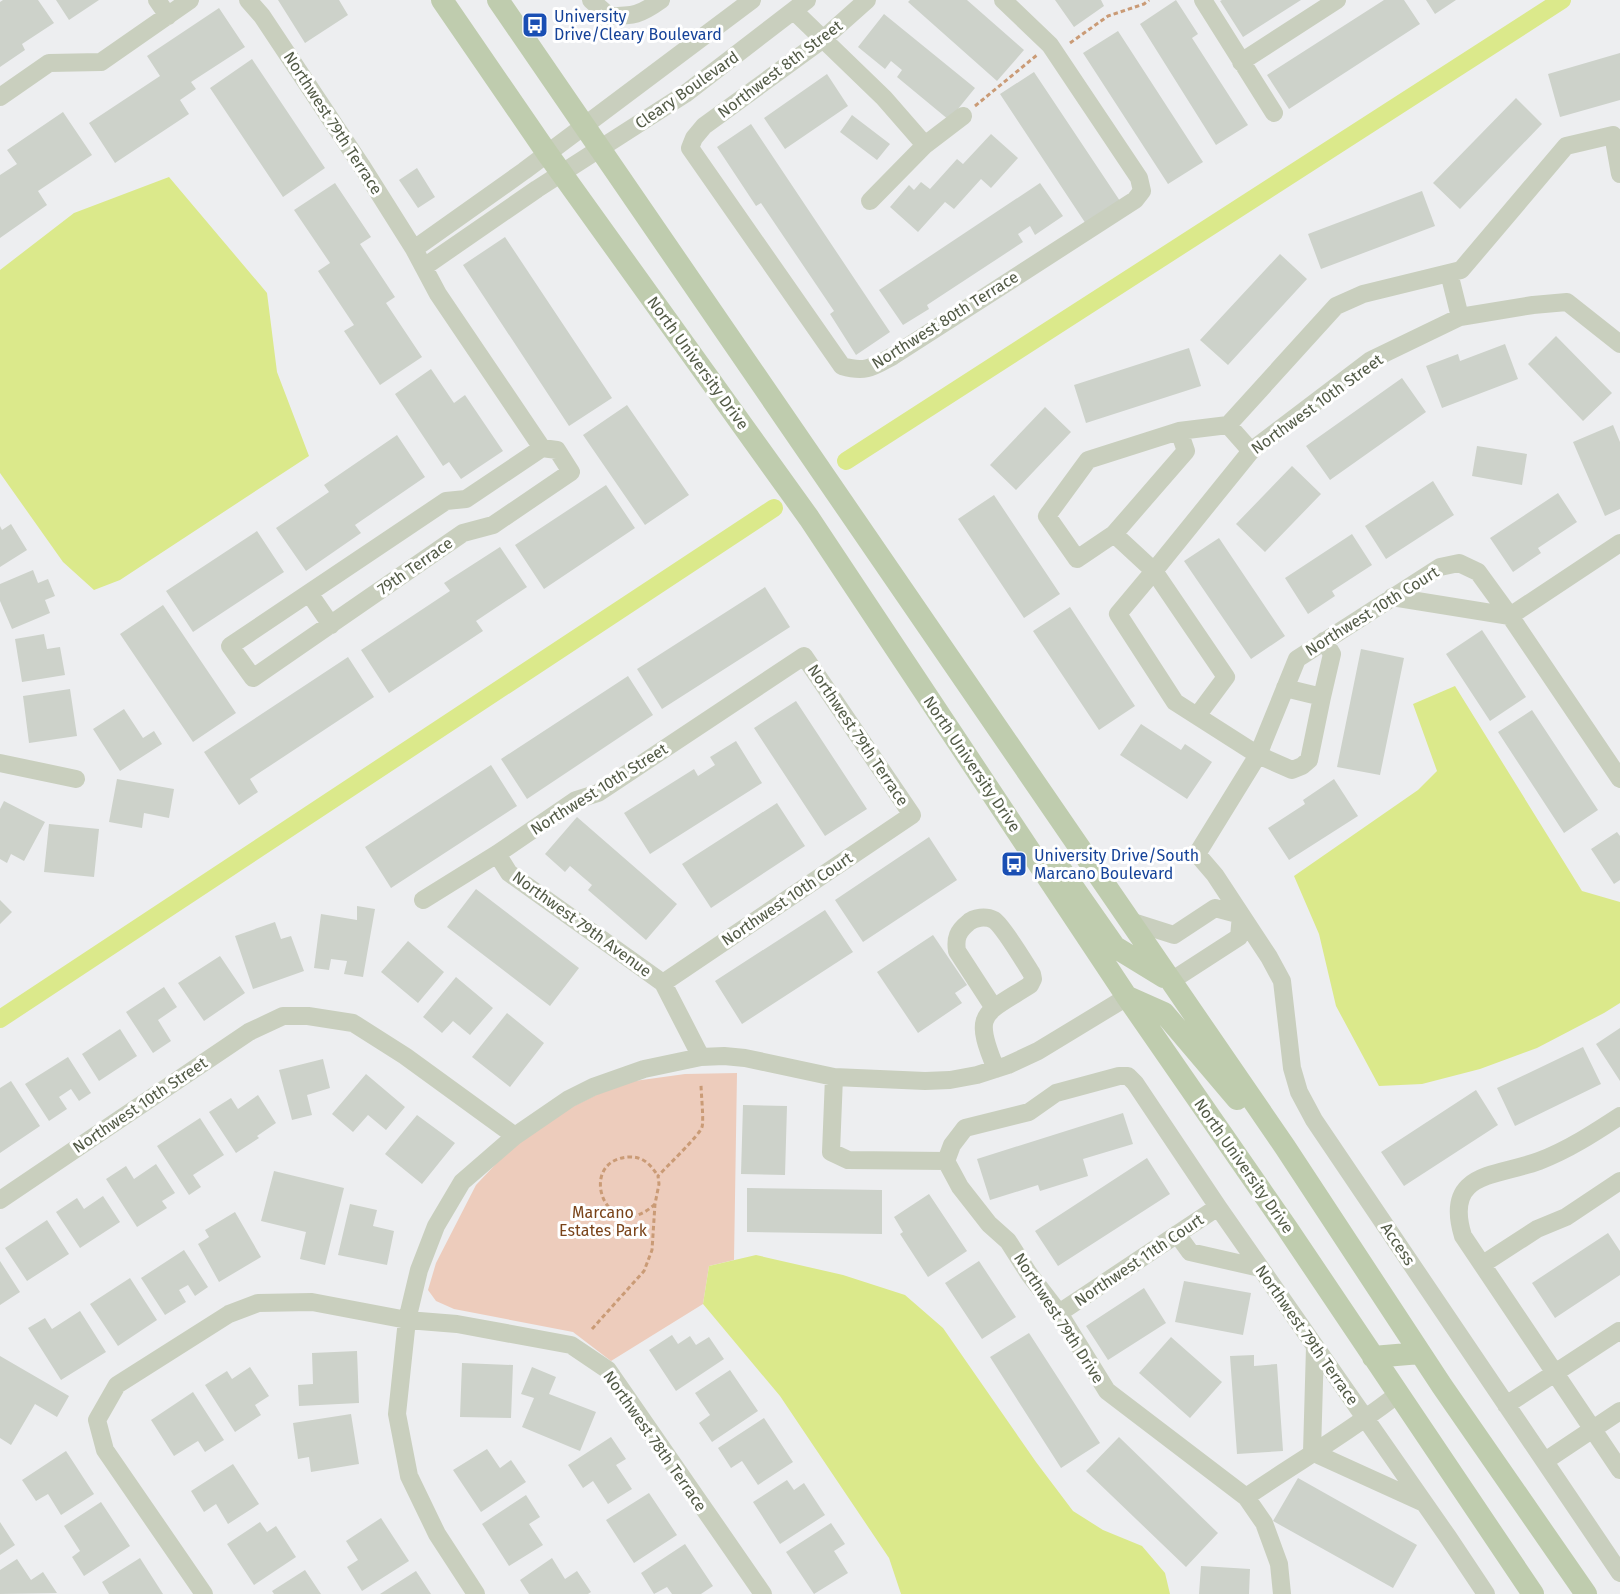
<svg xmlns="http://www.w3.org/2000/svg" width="1620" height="1594" font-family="'Fira Sans',sans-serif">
<rect width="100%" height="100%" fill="#edeef0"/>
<path fill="#edccbc" d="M 737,1073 L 734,1260 L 709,1266 L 703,1304 L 611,1361 L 573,1332 L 454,1309 L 436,1301 L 428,1290 L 436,1263 L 476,1185 L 530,1128 L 620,1083 L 685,1074 Z"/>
<path fill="#dbe98b" d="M 169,177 L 267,293 L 277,372 L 309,456 L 120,580 L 94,590 L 63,562 L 0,473 L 0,270 L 74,213 Z
M 1455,686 L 1582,891 L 1620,902 L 1620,1003 L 1604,1013 L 1537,1048 L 1480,1069 L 1422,1084 L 1379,1086 L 1336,1006 L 1319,934 L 1294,876 L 1418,790 L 1437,771 L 1413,704 Z
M 756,1255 L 843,1275 L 905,1295 L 943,1328 L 1036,1462 L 1073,1511 L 1103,1530 L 1142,1546 L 1165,1573 L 1170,1594 L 901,1594 L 889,1558 L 780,1396 L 703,1304 L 709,1266 Z"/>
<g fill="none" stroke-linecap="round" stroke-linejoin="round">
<path stroke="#dbe98b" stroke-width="18" d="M 846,461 L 1562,0
M 0,1019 L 774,508"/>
</g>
<path fill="#cdd2ca" d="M 3,0 L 38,0 L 54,23 L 22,44 L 25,50 L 0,67 L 0,2 Z
M 56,0 L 99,0 L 69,20 Z
M 278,0 L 339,0 L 348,15 L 305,43 Z
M 910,0 L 967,0 L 1024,50 L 997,81 L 908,2 Z
M 1055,0 L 1101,0 L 1104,6 L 1074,27 Z
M 1176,0 L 1198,34 L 1192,38 L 1248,125 L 1216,145 L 1140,24 Z
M 1222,0 L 1301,0 L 1243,37 L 1220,1 Z
M 1384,0 L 1404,0 L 1420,24 L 1289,109 L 1267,75 Z
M 1426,0 L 1456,0 L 1435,14 Z
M 219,8 L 245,47 L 191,82 L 196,89 L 180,100 L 189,114 L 115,163 L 89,123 L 160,76 L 147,56 Z
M 884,14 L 975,88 L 949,120 L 897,77 L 902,70 L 891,61 L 885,69 L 858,47 Z
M 1118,31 L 1203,162 L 1168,184 L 1083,53 Z
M 1620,53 L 1620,100 L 1560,117 L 1548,74 Z
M 252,59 L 325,168 L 283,197 L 210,88 Z
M 1034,72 L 1120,201 L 1086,224 L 1000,94 Z
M 827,74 L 848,106 L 785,149 L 764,118 Z
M 1516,98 L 1542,124 L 1460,209 L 1433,183 Z
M 63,112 L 92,155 L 38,191 L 47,205 L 0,238 L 0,175 L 17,164 L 7,150 Z
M 852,115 L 890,144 L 877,160 L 840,132 Z
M 751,124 L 890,332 L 856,355 L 830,314 L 834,311 L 761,203 L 756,206 L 717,147 Z
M 991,134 L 1018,158 L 991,188 L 981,179 L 954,209 L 945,202 L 918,232 L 890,207 L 909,185 L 914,190 L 921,182 L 930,189 L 957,159 L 963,164 Z
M 417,168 L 435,197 L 418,208 L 399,180 Z
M 335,183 L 371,237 L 360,244 L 395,297 L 386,303 L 422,357 L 380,385 L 344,331 L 354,325 L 318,271 L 330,263 L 294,210 Z
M 1040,183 L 1063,216 L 1035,235 L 1030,226 L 1018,234 L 1023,242 L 927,305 L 929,309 L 903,325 L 879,290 Z
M 1422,191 L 1435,226 L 1321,269 L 1308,234 Z
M 505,237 L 612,398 L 569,426 L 463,265 Z
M 1280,254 L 1307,279 L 1228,365 L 1200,340 Z
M 1556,336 L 1612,393 L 1583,421 L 1528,364 Z
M 1505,344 L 1518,379 L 1442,408 L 1426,366 L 1458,354 L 1460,361 Z
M 1189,348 L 1201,386 L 1086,423 L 1074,385 Z
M 431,369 L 454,403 L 465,395 L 503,451 L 461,479 L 449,462 L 443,466 L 395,394 Z
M 1402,378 L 1426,412 L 1330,480 L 1306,446 Z
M 627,405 L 689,495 L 645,525 L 583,435 Z
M 1045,407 L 1071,432 L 1016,490 L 990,465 Z
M 1613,425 L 1620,442 L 1620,509 L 1605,516 L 1573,442 Z
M 397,435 L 425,477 L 355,525 L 361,533 L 306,571 L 276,528 L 329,492 L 324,485 Z
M 1477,446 L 1527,454 L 1522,485 L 1472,476 Z
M 1292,466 L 1321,494 L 1265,552 L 1236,524 Z
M 1433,481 L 1454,515 L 1386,559 L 1365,526 Z
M 606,485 L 635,528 L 544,589 L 515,545 Z
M 1558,493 L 1577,522 L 1538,548 L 1541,553 L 1513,572 L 1490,538 Z
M 994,495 L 1060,594 L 1024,618 L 958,519 Z
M 11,524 L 27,550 L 0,567 L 0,526 L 2,530 Z
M 257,531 L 284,572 L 193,632 L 166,591 Z
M 1352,534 L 1372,565 L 1332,591 L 1335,596 L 1308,614 L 1285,578 Z
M 1219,538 L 1285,636 L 1251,659 L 1184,561 Z
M 500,547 L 527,587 L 476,621 L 483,631 L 389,693 L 361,650 L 450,591 L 444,583 Z
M 33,570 L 38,583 L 48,579 L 55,596 L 45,600 L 50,613 L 12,629 L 0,601 L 0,584 Z
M 765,587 L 790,627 L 662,709 L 637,669 Z
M 163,605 L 236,713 L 193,742 L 120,634 Z
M 1070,607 L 1135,706 L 1099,730 L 1033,631 Z
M 1482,630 L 1526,697 L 1490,721 L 1446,654 Z
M 44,634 L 47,649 L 60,647 L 65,675 L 22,682 L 15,639 Z
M 1361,649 L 1404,658 L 1380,775 L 1337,767 Z
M 348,657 L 374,697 L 250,779 L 258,792 L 239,805 L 204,752 Z
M 628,676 L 653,715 L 527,799 L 501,759 Z
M 70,689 L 77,736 L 29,743 L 23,696 Z
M 796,701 L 867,809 L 825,836 L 754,728 Z
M 124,709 L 143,738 L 154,731 L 162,744 L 120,771 L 93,729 Z
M 1532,710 L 1598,810 L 1564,833 L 1498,732 Z
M 1141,724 L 1181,750 L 1185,744 L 1212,762 L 1187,799 L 1120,755 Z
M 736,741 L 762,783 L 650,854 L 624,813 L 694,769 L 698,776 L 715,765 L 710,757 Z
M 491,765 L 517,806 L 391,888 L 365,847 Z
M 117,779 L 174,789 L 169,818 L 144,813 L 142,828 L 109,822 Z
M 1334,779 L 1358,816 L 1289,860 L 1268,828 L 1305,804 L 1303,800 Z
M 4,801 L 45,822 L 24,861 L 11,854 L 7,863 L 0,859 L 0,809 Z
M 777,803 L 805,846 L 711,908 L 682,864 Z
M 577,817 L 677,904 L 646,940 L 588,890 L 592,885 L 570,866 L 565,872 L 545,854 Z
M 49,824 L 99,829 L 94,877 L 44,872 Z
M 1617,832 L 1620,836 L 1620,880 L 1614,884 L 1591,849 Z
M 929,837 L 957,880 L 863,942 L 835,900 Z
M 476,889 L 579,968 L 550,1006 L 447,927 Z
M 0,900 L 12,912 L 0,924 Z
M 357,906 L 375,909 L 363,977 L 344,974 L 347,961 L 331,959 L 329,970 L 314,968 L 321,914 L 357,920 Z
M 825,910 L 853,952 L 742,1024 L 715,981 Z
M 275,922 L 281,939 L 291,936 L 304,971 L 253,989 L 235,936 Z
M 933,935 L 967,985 L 955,993 L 962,1003 L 918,1033 L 877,972 Z
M 408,941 L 444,972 L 418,1003 L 381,972 Z
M 220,956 L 245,993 L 204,1021 L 178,983 Z
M 456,977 L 493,1008 L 470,1035 L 453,1021 L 442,1033 L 423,1017 Z
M 164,987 L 177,1007 L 158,1020 L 171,1041 L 153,1053 L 126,1012 Z
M 507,1013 L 544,1043 L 510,1087 L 472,1057 Z
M 1620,1028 L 1620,1081 L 1596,1044 Z
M 120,1029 L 137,1056 L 99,1081 L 82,1054 Z
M 1583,1047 L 1601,1084 L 1515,1126 L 1497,1088 Z
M 68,1057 L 91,1093 L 79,1101 L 71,1089 L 59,1097 L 67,1109 L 49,1121 L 25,1084 Z
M 323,1059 L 330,1088 L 307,1095 L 312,1115 L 292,1120 L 279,1070 Z
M 366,1074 L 405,1107 L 386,1130 L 368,1115 L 353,1132 L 332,1114 Z
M 11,1081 L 40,1126 L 0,1153 L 0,1088 Z
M 1476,1090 L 1498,1125 L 1404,1186 L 1381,1152 Z
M 258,1095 L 276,1123 L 257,1136 L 259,1138 L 236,1153 L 209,1112 L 231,1098 L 238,1109 Z
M 743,1105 L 787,1106 L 785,1175 L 741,1174 Z
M 1123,1113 L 1133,1144 L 1083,1159 L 1088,1176 L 1040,1191 L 1038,1185 L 990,1200 L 977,1159 Z
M 417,1115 L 455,1143 L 422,1184 L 385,1154 Z
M 200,1118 L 224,1155 L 193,1175 L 201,1187 L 189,1195 L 157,1146 Z
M 1147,1158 L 1170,1194 L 1058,1266 L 1035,1231 Z
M 156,1164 L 175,1193 L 162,1201 L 167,1208 L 137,1227 L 106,1179 L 126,1166 L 134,1179 Z
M 274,1171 L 344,1188 L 325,1265 L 300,1259 L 306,1232 L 261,1221 Z
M 747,1188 L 882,1190 L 882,1234 L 747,1232 Z
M 929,1194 L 967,1251 L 928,1277 L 900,1234 L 903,1232 L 894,1217 Z
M 103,1196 L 120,1222 L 80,1248 L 56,1212 L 77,1198 L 84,1209 Z
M 350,1204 L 377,1210 L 373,1226 L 394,1231 L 387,1265 L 338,1255 Z
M 235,1212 L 261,1257 L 219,1282 L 198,1244 L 209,1237 L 205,1230 Z
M 47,1220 L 69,1254 L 27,1281 L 5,1248 Z
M 1608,1233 L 1620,1251 L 1620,1275 L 1555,1318 L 1532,1283 Z
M 184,1250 L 208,1287 L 195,1296 L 188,1285 L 179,1290 L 186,1302 L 165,1315 L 141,1278 Z
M 0,1261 L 20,1292 L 0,1305 Z
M 979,1261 L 1016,1317 L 982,1339 L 945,1283 Z
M 130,1278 L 157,1320 L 118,1346 L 90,1304 Z
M 1184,1281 L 1251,1293 L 1243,1335 L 1175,1322 Z
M 1144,1288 L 1166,1323 L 1108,1360 L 1086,1326 Z
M 80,1311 L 106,1352 L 61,1380 L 28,1328 L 45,1318 L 52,1329 Z
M 1029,1333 L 1100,1443 L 1061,1468 L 990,1357 Z
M 672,1335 L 678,1344 L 690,1336 L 696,1345 L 709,1337 L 724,1359 L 676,1391 L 649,1350 Z
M 1171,1337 L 1222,1382 L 1190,1418 L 1139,1373 Z
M 357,1351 L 359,1403 L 299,1406 L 298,1385 L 313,1384 L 312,1353 Z
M 1254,1355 L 1254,1366 L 1277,1364 L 1283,1451 L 1237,1454 L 1230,1356 Z
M 0,1356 L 69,1396 L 57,1417 L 35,1404 L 11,1445 L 0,1438 Z
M 462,1363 L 513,1365 L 511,1418 L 460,1417 Z
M 250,1367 L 269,1396 L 255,1405 L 261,1415 L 235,1432 L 205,1385 L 227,1371 L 232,1379 Z
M 532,1367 L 556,1377 L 549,1394 L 596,1412 L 580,1451 L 522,1427 L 534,1398 L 521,1394 Z
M 730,1370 L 758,1411 L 712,1442 L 699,1423 L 710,1415 L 695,1393 Z
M 193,1392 L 224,1440 L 205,1452 L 198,1441 L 174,1456 L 151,1420 Z
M 351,1414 L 359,1464 L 311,1472 L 309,1457 L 298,1459 L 293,1423 Z
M 764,1418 L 793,1462 L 758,1485 L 742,1461 L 731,1468 L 718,1448 Z
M 611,1437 L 626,1459 L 616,1465 L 632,1489 L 608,1504 L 593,1481 L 583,1488 L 568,1465 Z
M 1119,1437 L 1218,1533 L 1186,1567 L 1086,1471 Z
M 487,1449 L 500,1468 L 511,1460 L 526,1482 L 481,1512 L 453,1470 Z
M 66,1451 L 94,1494 L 61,1515 L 48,1494 L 36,1501 L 22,1480 Z
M 233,1464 L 259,1504 L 228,1524 L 216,1504 L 204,1512 L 191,1491 Z
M 1298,1478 L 1417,1545 L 1393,1588 L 1273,1521 Z
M 787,1480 L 794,1490 L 804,1483 L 825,1515 L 780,1544 L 753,1502 Z
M 649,1493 L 677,1535 L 634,1563 L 606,1520 Z
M 526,1495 L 540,1517 L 529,1524 L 543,1545 L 509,1566 L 482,1524 Z
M 101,1502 L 130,1546 L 84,1576 L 72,1557 L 80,1551 L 64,1526 Z
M 381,1518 L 409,1561 L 362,1591 L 347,1567 L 358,1560 L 346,1541 Z
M 0,1522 L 15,1545 L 0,1555 Z
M 260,1522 L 267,1532 L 276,1526 L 296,1557 L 254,1585 L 227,1544 Z
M 831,1523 L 845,1544 L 834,1551 L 848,1573 L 814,1594 L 786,1552 Z
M 685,1544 L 713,1586 L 701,1594 L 672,1594 L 667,1587 L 654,1594 L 641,1573 Z
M 140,1558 L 163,1594 L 109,1594 L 102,1582 Z
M 552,1558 L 565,1579 L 577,1571 L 591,1592 L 588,1594 L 529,1594 L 520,1580 Z
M 17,1559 L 31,1580 L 43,1572 L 57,1593 L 0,1594 L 0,1570 Z
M 1201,1566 L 1250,1569 L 1249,1594 L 1199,1594 Z
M 305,1570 L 321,1594 L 274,1594 L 272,1591 Z
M 416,1571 L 431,1594 L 380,1594 Z"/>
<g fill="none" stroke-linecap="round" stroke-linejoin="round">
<path stroke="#ca9b76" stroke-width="3" stroke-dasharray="4.5 3" stroke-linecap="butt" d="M 1070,43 L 1108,16 L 1144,4 L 1149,0
M 975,106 L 1037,55
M 655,1204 C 607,1249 574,1160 629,1157 C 643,1156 651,1165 658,1176
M 592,1329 L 644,1271 L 652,1250 L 655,1204 L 659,1184 L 658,1176 C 666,1167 700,1135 702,1127 C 704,1121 701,1093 701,1084"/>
<path stroke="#c9cfbe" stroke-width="18" d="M 157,0 L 168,16
M 248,0 L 262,16 L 363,168 L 414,249 L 438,294 L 542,448
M 591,0 L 609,16 C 634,16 640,15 661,0
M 867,0 L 822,40 L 704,126 L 694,138 L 690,148 L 842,366 C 866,373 873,367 893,356 L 1135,200 L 1142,191 L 1139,178 L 1050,45 L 1003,0
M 1203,0 L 1274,113
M 794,11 L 884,98 L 925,145
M 1241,62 L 1337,0
M 0,97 L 49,63 L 101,62 L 190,0
M 870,201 L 925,145 L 963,116
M 414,249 L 524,171 L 752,0
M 424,267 L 537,189 L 685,94 L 807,0
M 1449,273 L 1460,317
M 1228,425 L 1251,451
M 542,448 L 557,450 L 571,472 L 493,525 L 463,533 L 253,678 L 230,646 L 446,501 L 466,499 Z
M 1114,534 L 1186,451 L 1179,431
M 1620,543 L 1510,616 L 1478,572 L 1459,563 L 1440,567 L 1297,659 L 1258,755 L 1197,854 L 1215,875 L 1269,957 L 1282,981 L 1292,1068 L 1299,1092 L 1314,1120 L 1620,1573
M 309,593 L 331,625
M 1392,597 L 1510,616 L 1620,779
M 1285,688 L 1322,697 L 1332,654 L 1324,641
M 1322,697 L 1309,760 L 1302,766 L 1292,770 L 1258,755 L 1175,702 L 1118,614 L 1154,571 L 1114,534 L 1077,559 L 1047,516 L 1088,460 L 1179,431 L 1228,425 L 1336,306 L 1363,294 L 1461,270 L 1566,146 L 1613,135 L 1620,174
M 1197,716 L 1226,677 L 1154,571 L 1251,451 L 1371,360 L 1460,317 L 1533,305 L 1567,302 L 1620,344
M 0,763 L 76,779
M 497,854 L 509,873 L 663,983 L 701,1057
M 423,900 L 497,854 L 576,800 L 598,793 L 804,656 L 912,815 L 663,983
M 1130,921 L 1174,935 L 1215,908 L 1241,915 L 1239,937 L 1171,981
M 994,1008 L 957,951 C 955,938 958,931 968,923 C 974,917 986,916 994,920 C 1003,926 1025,963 1032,974 L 1033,979 L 1030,985 C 983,1015 972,1012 996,1069
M 834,1077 L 831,1152 L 848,1160 L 946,1161
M 1620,1116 C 1594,1133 1568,1150 1539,1161 C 1496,1177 1443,1171 1463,1236 L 1620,1470
M 946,1161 L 952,1145 L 965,1128 L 1029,1112 L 1056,1093 L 1119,1076 L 1128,1076 L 1135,1083 L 1218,1207 L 1448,1537 L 1486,1594
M 946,1161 L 960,1187 L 989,1224 L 1008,1241 L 1029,1274 L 1059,1313 L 1107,1391 L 1246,1497 L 1264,1523 L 1279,1564 L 1282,1594
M 0,1200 L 249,1032 L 283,1016 L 308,1016 L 353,1023 L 405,1056 L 515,1136
M 1177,1234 L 1190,1252 L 1260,1268
M 1483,1264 L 1537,1229 L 1566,1217 L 1620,1181
M 1059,1313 L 1218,1207
M 1315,1347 L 1312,1452 L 1422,1502
M 1506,1405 L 1619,1331 L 1620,1333
M 1545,1461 L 1620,1411
M 1246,1497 C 1297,1462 1350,1432 1398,1394
M 204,1594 L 105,1450 L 97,1420 L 117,1385 L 229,1314 L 258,1303 L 312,1302 L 407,1320 L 457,1324 L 571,1345 L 608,1370 L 763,1594
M 476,1594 L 437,1534 L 409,1476 L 397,1414 L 407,1320 L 419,1270 L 436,1226 L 462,1182 L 515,1136 L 569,1099 L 593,1087 L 644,1069 L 701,1057 L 724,1056 L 745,1058 L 834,1077 L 925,1081 L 950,1080 L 977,1075 L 1008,1065 L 1038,1051 L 1127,997"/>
<path stroke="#bfccae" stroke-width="22" d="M 442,0 L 547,153 L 809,518 L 1127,997 L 1287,1228 L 1533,1594
M 498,0 L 1285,1147 L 1442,1386 L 1586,1594
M 1057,864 L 1115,947 L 1164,977
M 1128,997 L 1164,1013 L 1237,1099
M 1373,1357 L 1420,1353"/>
</g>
<defs>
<g id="bus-square" transform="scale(1.35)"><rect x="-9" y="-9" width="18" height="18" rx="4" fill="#1a4fb4" stroke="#fff"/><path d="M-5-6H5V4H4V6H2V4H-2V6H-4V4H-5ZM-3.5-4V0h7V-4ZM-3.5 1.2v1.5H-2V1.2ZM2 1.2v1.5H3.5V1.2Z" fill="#fff"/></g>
</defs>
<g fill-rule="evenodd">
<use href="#bus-square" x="535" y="25"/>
<use href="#bus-square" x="1014" y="864"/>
</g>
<g text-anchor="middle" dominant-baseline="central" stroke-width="6" stroke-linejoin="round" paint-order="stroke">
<g font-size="16" fill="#164399" stroke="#fff" text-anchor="start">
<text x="554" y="16">University<tspan x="554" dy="18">Drive/Cleary Boulevard</tspan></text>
<text x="1034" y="855">University Drive/South<tspan x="1034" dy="18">Marcano Boulevard</tspan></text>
</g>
<g font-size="16" fill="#525a46" stroke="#fff">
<text transform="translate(780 69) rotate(-37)">Northwest 8th Street</text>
<text transform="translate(687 90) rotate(-35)">Cleary Boulevard</text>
<text transform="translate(333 123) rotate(57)">Northwest 79th Terrace</text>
<text transform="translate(945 320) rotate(-32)">Northwest 80th Terrace</text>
<text transform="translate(698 363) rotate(54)">North University Drive</text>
<text transform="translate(1317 404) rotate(-36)">Northwest 10th Street</text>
<text transform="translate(415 566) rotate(-35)">79th Terrace</text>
<text transform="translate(1372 611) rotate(-32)">Northwest 10th Court</text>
<text transform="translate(858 735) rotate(56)">Northwest 79th Terrace</text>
<text transform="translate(972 764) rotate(56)">North University Drive</text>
<text transform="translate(599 789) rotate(-32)">Northwest 10th Street</text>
<text transform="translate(787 899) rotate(-34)">Northwest 10th Court</text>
<text transform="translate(582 924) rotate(36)">Northwest 79th Avenue</text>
<text transform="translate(140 1105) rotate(-34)">Northwest 10th Street</text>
<text transform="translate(1244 1166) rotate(55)">North University Drive</text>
<text transform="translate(1398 1244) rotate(56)">Access</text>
<text transform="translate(1139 1260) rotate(-34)">Northwest 11th Court</text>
<text transform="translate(1059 1318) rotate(57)">Northwest 79th Drive</text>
<text transform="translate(1307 1335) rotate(55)">Northwest 79th Terrace</text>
<text transform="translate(655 1441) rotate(55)">Northwest 78th Terrace</text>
</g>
<g font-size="16" fill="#794319" stroke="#fff">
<text x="603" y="1212">Marcano<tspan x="603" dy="18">Estates Park</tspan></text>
</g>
</g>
</svg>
